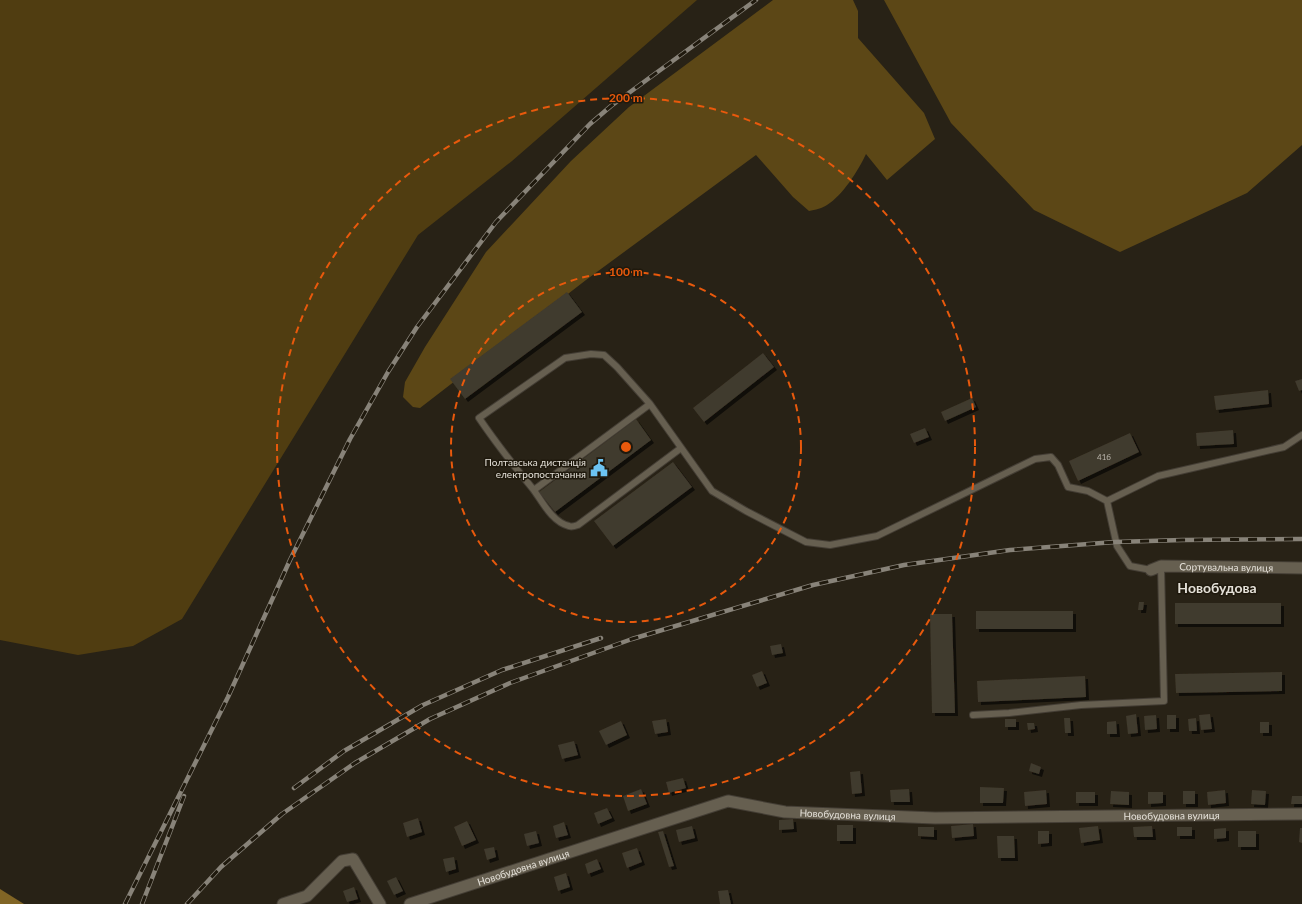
<svg xmlns="http://www.w3.org/2000/svg" width="1302" height="904" font-family="Lato,sans-serif">
<defs>
<filter id="shadow"><feDropShadow dx="3" dy="3" stdDeviation="0" flood-color="#0009"/></filter>
</defs>
<rect width="100%" height="100%" fill="#282216"/>
<path fill="#503d11" d="M 0,0 L 697,0 L 512,161 L 418,235 L 182,619 L 133,646 L 78,655 L 0,640 Z"/>
<path fill="#5c4716" d="M 773,0 L 853,0 L 858,11 L 858,38 L 924,113 L 935,139 L 887,180 L 866,154 C 858,171 843,195 827,205 C 823,208 815,210 809,211 L 793,197 L 756,155 L 586,280 L 420,408 L 413,407 L 403,397 L 405,382 L 425,347 L 486,252 L 571,161 L 629,107 Z
M 884,0 L 1302,0 L 1302,145 L 1247,193 L 1120,252 L 1034,210 L 951,123 Z"/>
<path fill="#816525" d="M 0,889 L 24,904 L 0,904 Z"/>
<path fill="#403a2d" filter="url(#shadow)" d="M 567,292 L 582,312 L 465,399 L 450,379 Z
M 763,353 L 774,367 L 704,422 L 693,408 Z
M 1302,379 L 1302,390 L 1299,391 L 1295,381 Z
M 1268,390 L 1269,404 L 1216,410 L 1214,396 Z
M 972,398 L 976,407 L 945,421 L 941,412 Z
M 636,419 L 651,440 L 555,512 L 539,492 Z
M 925,428 L 929,437 L 914,443 L 910,434 Z
M 1233,430 L 1234,444 L 1197,446 L 1196,433 Z
M 1130,433 L 1139,452 L 1078,481 L 1069,461 Z
M 673,462 L 692,487 L 613,546 L 594,521 Z
M 1139,602 L 1144,602 L 1143,610 L 1138,610 Z
M 1175,603 L 1281,603 L 1281,624 L 1175,624 Z
M 976,611 L 1073,611 L 1073,629 L 976,629 Z
M 930,614 L 952,614 L 955,713 L 932,713 Z
M 781,644 L 783,653 L 772,655 L 770,646 Z
M 762,671 L 767,683 L 757,687 L 752,675 Z
M 1282,672 L 1282,691 L 1176,693 L 1175,674 Z
M 1085,676 L 1086,697 L 978,702 L 977,681 Z
M 1136,714 L 1138,733 L 1128,734 L 1126,716 Z
M 1210,714 L 1212,729 L 1201,730 L 1199,715 Z
M 1156,715 L 1157,729 L 1145,730 L 1144,716 Z
M 1167,715 L 1176,715 L 1176,729 L 1167,729 Z
M 1064,718 L 1070,718 L 1071,733 L 1065,733 Z
M 1196,718 L 1197,731 L 1189,731 L 1188,719 Z
M 666,719 L 668,732 L 655,734 L 652,721 Z
M 1005,719 L 1016,719 L 1016,727 L 1005,727 Z
M 621,721 L 627,735 L 606,745 L 599,731 Z
M 1116,721 L 1117,734 L 1107,734 L 1107,722 Z
M 1260,722 L 1269,722 L 1269,733 L 1260,733 Z
M 1027,723 L 1034,723 L 1035,729 L 1028,730 Z
M 574,741 L 578,755 L 562,759 L 558,745 Z
M 1031,763 L 1041,767 L 1039,774 L 1029,771 Z
M 860,771 L 862,793 L 852,794 L 850,772 Z
M 683,778 L 686,788 L 669,793 L 666,782 Z
M 980,787 L 1004,788 L 1003,803 L 980,803 Z
M 641,789 L 647,804 L 628,811 L 623,796 Z
M 909,789 L 910,802 L 891,802 L 890,790 Z
M 1046,790 L 1047,804 L 1025,806 L 1024,792 Z
M 1225,790 L 1226,803 L 1208,805 L 1207,792 Z
M 1252,790 L 1266,791 L 1265,805 L 1251,804 Z
M 1111,791 L 1129,792 L 1129,805 L 1110,804 Z
M 1183,791 L 1195,791 L 1195,804 L 1183,804 Z
M 1076,792 L 1095,792 L 1095,803 L 1076,803 Z
M 1148,792 L 1163,792 L 1163,803 L 1148,804 Z
M 1292,796 L 1302,796 L 1302,804 L 1291,804 Z
M 607,808 L 612,818 L 598,824 L 594,813 Z
M 418,818 L 422,832 L 407,837 L 403,823 Z
M 793,819 L 794,829 L 779,830 L 779,820 Z
M 467,821 L 476,840 L 462,846 L 454,827 Z
M 564,822 L 568,835 L 556,838 L 553,826 Z
M 973,824 L 974,836 L 952,838 L 951,826 Z
M 837,825 L 853,825 L 853,841 L 837,841 Z
M 692,826 L 695,838 L 679,842 L 676,830 Z
M 1098,826 L 1100,840 L 1081,843 L 1079,828 Z
M 1152,826 L 1153,837 L 1134,837 L 1133,827 Z
M 918,827 L 934,827 L 934,837 L 918,836 Z
M 1177,827 L 1192,827 L 1192,836 L 1177,836 Z
M 1226,828 L 1226,838 L 1214,839 L 1214,829 Z
M 1300,828 L 1302,828 L 1302,843 L 1299,842 Z
M 536,831 L 539,843 L 527,846 L 524,834 Z
M 663,831 L 674,866 L 669,867 L 658,832 Z
M 1038,831 L 1049,831 L 1049,843 L 1038,844 Z
M 1238,831 L 1256,831 L 1256,847 L 1238,847 Z
M 997,836 L 1014,836 L 1015,858 L 998,858 Z
M 494,847 L 496,857 L 487,860 L 484,849 Z
M 637,848 L 642,862 L 627,868 L 622,853 Z
M 454,857 L 456,869 L 446,872 L 443,859 Z
M 597,859 L 601,869 L 588,874 L 585,864 Z
M 566,873 L 570,887 L 558,891 L 554,877 Z
M 396,877 L 403,891 L 394,895 L 387,881 Z
M 354,887 L 358,899 L 347,902 L 343,891 Z
M 728,890 L 731,904 L 720,904 L 718,891 Z"/>
<g fill="none" stroke-linecap="round" stroke-linejoin="round">
<g stroke="#443e35" stroke-width="8">
<path id="service" d="M 650,404 L 617,367 L 604,355 L 591,354 L 565,358 L 479,418 C 496,443 514,466 533,489 C 542,501 552,522 569,526 C 571,527 575,526 578,525 L 681,448
M 534,490 L 650,404 L 712,491 L 746,511 L 806,542 L 830,545 L 877,536 L 1035,459 L 1051,457 L 1058,465 L 1068,487 L 1088,491 L 1107,501
M 1151,570 L 1130,566 L 1117,546 L 1107,501 L 1158,476 L 1284,447 L 1302,435
M 973,715 L 1009,713 L 1081,705 L 1164,701 L 1161,566"/>
</g>
<g stroke="#443e35" stroke-width="13">
<g id="minor">
<path id="s1" d="M 1151,570 L 1161,566 L 1302,568"/>
<path d="M 283,904 L 307,896 L 342,861 L 353,859 L 380,904"/>
<path id="s2" d="M 410,904 L 728,801 L 785,812 L 935,818 L 1302,814"/>
</g>
</g>
<use href="#service" stroke="#665f50" stroke-width="6"/>
<use href="#minor" stroke="#665f50" stroke-width="11"/>
<g stroke="#888379" stroke-width="4.5">
<path id="rail" d="M 294,788 L 344,751 L 423,705 L 502,670 L 601,638
M 125,904 L 228,697 L 290,560 L 350,439 L 388,372 L 417,327 L 496,222 L 590,124 L 611,106 L 756,0
M 142,904 L 184,796
M 187,904 L 221,867 L 282,814 L 355,763 L 430,719 L 510,683 L 632,639 L 813,585 L 904,565 L 1010,550 L 1115,542 L 1182,540 L 1302,539"/>
</g>
<use href="#rail" stroke="#1f190d" stroke-width="3" stroke-dasharray="9" stroke-linecap="butt"/>
</g>
<g fill="none" stroke="#e8590c" stroke-width="2" stroke-dasharray="7 5">
<circle cx="626" cy="447" r="175"/>
<circle cx="626" cy="447" r="349"/>
</g>
<defs>
<g id="civic-bare" transform="scale(1.38)"><path d="M-.6-6.5H3V-4.5H.6V-3L4-1V1h2V6H-6V1h2V-1L-.6-3ZM-1.2 2.5V6h2.4V2.5Z" fill="#6cc3f2" stroke="#1f190d" stroke-width="2.5" paint-order="stroke"/></g>
</defs>
<g fill-rule="evenodd">
<use href="#civic-bare" x="599" y="468"/>
</g>
<g text-anchor="middle" dominant-baseline="central" stroke-width="3" stroke-linejoin="round" paint-order="stroke">
<g font-size="8" fill="#bbb6ad">
<text x="1104" y="457">41б</text>
</g>
<g font-size="10" fill="#e4e0d8" stroke="#1f190d" text-anchor="end">
<text x="586" y="462">Полтавська дистанція<tspan x="586" dy="12">електропостачання</tspan></text>
</g>
<g font-size="10" fill="#e4e0d8" stroke="#1f190d">
<text stroke="none"><textPath href="#s1" startOffset="76">Сортувальна вулиця</textPath></text>
<text stroke="none"><textPath href="#s2" startOffset="455">Новобудовна вулиця</textPath></text>
<text stroke="none"><textPath href="#s2" startOffset="779">Новобудовна вулиця</textPath></text>
<text stroke="none"><textPath href="#s2" startOffset="119">Новобудовна вулиця</textPath></text>
</g>
<g font-size="14" font-weight="bold" fill="#e4e0d8" stroke="#1f190d">
<text x="1217" y="587">Новобудова</text>
</g>
</g>
<circle cx="626" cy="447" r="6" fill="#e8590c" stroke="#1f190d" stroke-width="2"/>
<g font-size="12" text-anchor="middle" font-weight="bold" fill="#e8590c" stroke="#1f190d" stroke-width="3" stroke-linejoin="round" paint-order="stroke">
<text x="626" y="102">200 m</text>
<text x="626" y="276">100 m</text>
</g>
</svg>
